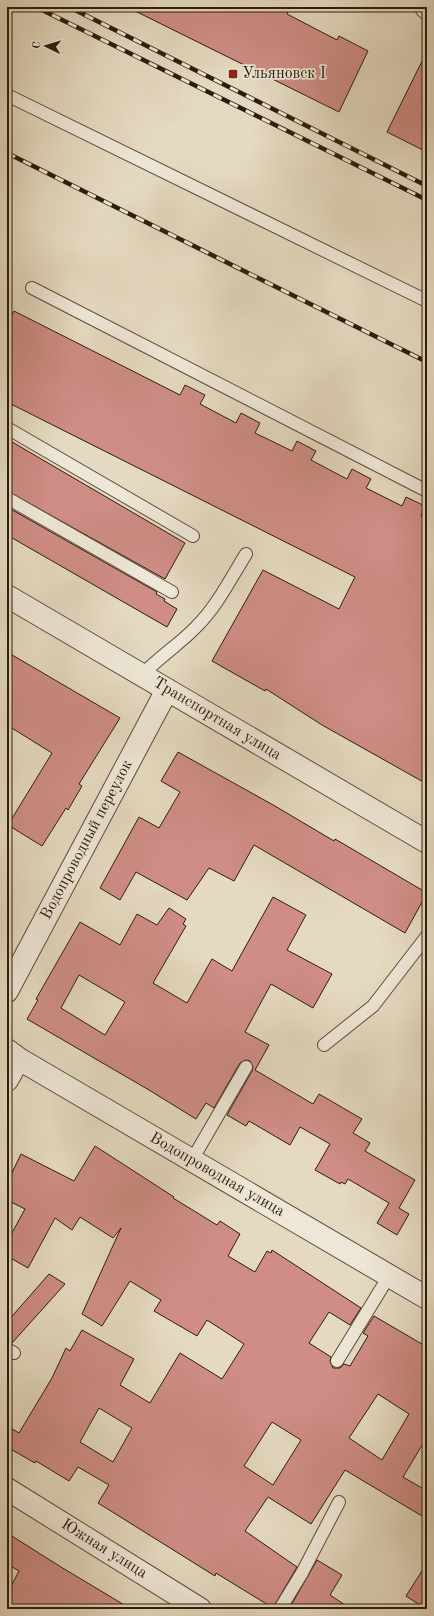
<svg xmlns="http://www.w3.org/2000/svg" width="434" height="1616" font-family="'Old Standard TT',serif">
<rect width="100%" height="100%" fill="#e5dac1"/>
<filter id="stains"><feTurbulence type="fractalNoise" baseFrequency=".005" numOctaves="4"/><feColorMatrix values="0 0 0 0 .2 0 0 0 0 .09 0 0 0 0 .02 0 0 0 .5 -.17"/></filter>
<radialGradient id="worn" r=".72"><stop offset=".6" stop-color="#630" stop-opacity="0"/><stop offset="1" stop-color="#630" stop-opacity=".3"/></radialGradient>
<path fill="#cf8d86" stroke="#2c1c0d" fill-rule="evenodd" d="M 127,7 L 290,7 L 287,14 L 337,40 L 339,36 L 368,51 L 339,112 Z
M 427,51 L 427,152 L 387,132 Z
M 14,311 L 180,395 L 185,385 L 205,395 L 200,404 L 236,423 L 241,413 L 260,423 L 255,433 L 292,451 L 297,441 L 316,451 L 311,460 L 347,479 L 352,469 L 371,479 L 366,488 L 402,506 L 406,497 L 425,506 L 421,516 L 427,519 L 427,784 L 322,725 L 266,689 L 265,691 L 212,661 L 263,570 L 339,609 L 355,577 L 7,402 L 7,324 Z
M 7,439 L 185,543 L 165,579 L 7,491 Z
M 7,507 L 157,592 L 156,594 L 165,599 L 164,601 L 177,609 L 167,627 L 7,535 Z
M 7,652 L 120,718 L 79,784 L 82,786 L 68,810 L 66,808 L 42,846 L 8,825 L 52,753 L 7,725 Z
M 178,752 L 275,806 L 334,841 L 335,839 L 427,893 L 405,933 L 254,845 L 234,881 L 209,868 L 187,900 L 136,872 L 120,900 L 100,888 L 139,817 L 159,828 L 180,792 L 161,781 Z
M 273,897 L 306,915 L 287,950 L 332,974 L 313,1008 L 271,984 L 245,1032 L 269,1045 L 255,1070 L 313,1104 L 319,1094 L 362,1119 L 353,1133 L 370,1143 L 365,1151 L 415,1180 L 399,1208 L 409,1214 L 397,1235 L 377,1223 L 389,1203 L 348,1179 L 345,1184 L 341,1182 L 340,1184 L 315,1170 L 330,1144 L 300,1127 L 290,1145 L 249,1121 L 246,1126 L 227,1115 L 252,1071 L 253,1067 L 250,1061 L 246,1060 L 240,1063 L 214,1108 L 206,1103 L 196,1119 L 149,1090 L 27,1019 L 38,1000 L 36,999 L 80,922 L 120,945 L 137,914 L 157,925 L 169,908 L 186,919 L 183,924 L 186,926 L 153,983 L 187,1003 L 212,959 L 232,971 ZM 79,975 L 125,1002 L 105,1035 L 61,1008 Z
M 95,1146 L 174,1197 L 173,1198 L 217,1225 L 220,1221 L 240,1234 L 228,1256 L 255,1272 L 267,1251 L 271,1253 L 272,1250 L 361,1308 L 350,1325 L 329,1312 L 309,1343 L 331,1357 L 330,1361 L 333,1368 L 340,1368 L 344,1364 L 350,1366 L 368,1336 L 363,1333 L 374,1316 L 427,1347 L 427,1437 L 403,1477 L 427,1491 L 427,1519 L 345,1470 L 311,1524 L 268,1497 L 245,1531 L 297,1567 L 273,1608 L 216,1573 L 215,1576 L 98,1503 L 109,1485 L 78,1467 L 69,1481 L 36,1461 L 35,1463 L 7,1447 L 7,1426 L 19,1433 L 52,1378 L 66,1348 L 70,1351 L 82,1330 L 134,1359 L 120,1385 L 150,1403 L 180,1353 L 222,1379 L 244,1344 L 207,1320 L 197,1336 L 154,1311 L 161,1300 L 130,1281 L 102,1326 L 82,1314 L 121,1228 L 113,1238 L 80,1217 L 72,1230 L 55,1218 L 28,1268 L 7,1256 L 7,1242 L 25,1209 L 7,1200 L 7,1183 L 21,1154 L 74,1181 ZM 378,1394 L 409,1414 L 382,1460 L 349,1438 ZM 99,1408 L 132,1428 L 113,1462 L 80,1442 ZM 272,1422 L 301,1440 L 273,1485 L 244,1466 Z
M 49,1274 L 65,1284 L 12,1343 L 7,1342 L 7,1322 Z
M 7,1533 L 61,1567 L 131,1609 L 7,1609 L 7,1594 L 19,1571 L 7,1564 Z
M 317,1560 L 342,1575 L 330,1595 L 351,1609 L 289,1609 Z
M 427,1563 L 427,1609 L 426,1609 L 406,1596 Z"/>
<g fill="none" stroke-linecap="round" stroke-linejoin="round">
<g stroke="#5a4c3a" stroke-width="14">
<path id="service" d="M 7,95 L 427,301
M 32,288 L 427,491
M 7,428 L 193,536
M 7,498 L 172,592
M 142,675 C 159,657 180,644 197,626 C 217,606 231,578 246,554
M 324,1045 L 373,1006 L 427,936
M 192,1160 L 246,1067
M 7,1349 L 14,1353
M 337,1361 L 389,1276
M 280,1609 L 302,1573 L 339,1502"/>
</g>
<g stroke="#5a4c3a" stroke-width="24">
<path id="minor" d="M 426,7 L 427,8
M 7,991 L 167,690
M 7,1050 L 19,1059 L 427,1298
M 7,1080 L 19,1059
M 7,1489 L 200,1609"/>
</g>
<g stroke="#5a4c3a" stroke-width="24">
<path id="tertiary" d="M 7,596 L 427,842"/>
</g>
<use href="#service" stroke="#eee7d7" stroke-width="12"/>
<use href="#minor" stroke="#eee7d7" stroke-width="22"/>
<use href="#tertiary" stroke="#eee7d7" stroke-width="22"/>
<g stroke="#2c1c0d" stroke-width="4.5">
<path id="rail" d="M 36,7 L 427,200
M 69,7 L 427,186
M 7,153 L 427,362"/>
</g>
<use href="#rail" stroke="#eee7d7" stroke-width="3" stroke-dasharray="9" stroke-linecap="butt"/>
</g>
<rect fill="#8f2418" stroke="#eee7d7" stroke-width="1.5" x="228" y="69" width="10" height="10" rx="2"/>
<g text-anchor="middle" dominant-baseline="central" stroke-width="3.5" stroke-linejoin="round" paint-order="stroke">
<g font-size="16" fill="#2c1c0d" stroke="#eee7d7" text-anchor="start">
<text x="242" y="74">Ульяновск I</text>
</g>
<g font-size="16" fill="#2c1c0d" stroke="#eee7d7">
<text transform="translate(217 719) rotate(31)">Транспортная улица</text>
<text transform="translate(87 840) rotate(-62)">Водопроводный переулок</text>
<text transform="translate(217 1175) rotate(30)">Водопроводная улица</text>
<text transform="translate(104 1549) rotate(32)">Южная улица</text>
</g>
</g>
<rect width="434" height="1616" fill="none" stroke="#e5dac1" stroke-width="24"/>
<rect x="8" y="8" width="418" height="1600" fill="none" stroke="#2c1c0d" stroke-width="2"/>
<rect x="12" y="12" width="410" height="1592" fill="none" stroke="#2c1c0d"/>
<g transform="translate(46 46) rotate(275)" stroke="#eee7d7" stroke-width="3" paint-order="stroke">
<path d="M0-3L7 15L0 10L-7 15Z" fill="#2c1c0d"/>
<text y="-6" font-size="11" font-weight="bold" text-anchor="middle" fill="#2c1c0d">С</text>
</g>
<rect width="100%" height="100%" filter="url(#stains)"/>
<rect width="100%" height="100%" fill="url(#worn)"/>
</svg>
